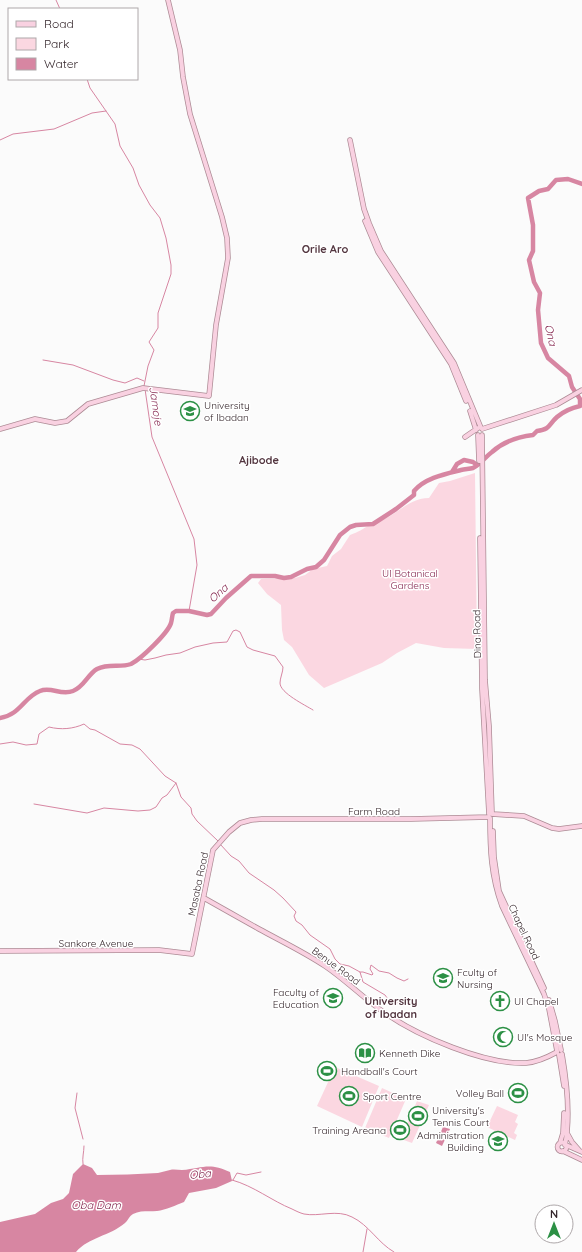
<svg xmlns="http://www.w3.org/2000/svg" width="582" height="1252" font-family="Quicksand,sans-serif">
<rect width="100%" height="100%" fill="#fbfbfb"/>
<path fill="#fbd7e1" d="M 475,473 L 477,649 L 444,648 L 416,643 L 397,653 L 382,663 L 324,688 L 309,675 L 292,647 L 284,640 L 282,630 L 281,605 L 267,594 L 258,583 L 261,579 L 295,578 L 305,575 L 313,569 L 327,566 L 332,556 L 341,549 L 350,535 C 359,532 362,529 370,525 C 377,522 383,520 390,516 C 403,508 413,498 429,498 L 439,483 L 450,481 Z
M 335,1067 L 379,1086 L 362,1127 L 317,1106 Z
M 382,1088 L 406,1099 L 389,1138 L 365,1128 Z
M 417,1101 L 429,1105 L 412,1143 L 401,1139 Z
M 497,1106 L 518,1115 L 515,1122 L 518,1124 L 514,1133 L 517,1135 L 515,1140 L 487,1127 Z
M 400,1123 L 405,1126 L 401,1137 L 395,1135 Z"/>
<path fill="#d786a2" d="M 443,1127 L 450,1129 L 442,1146 L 436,1143 Z
M 83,1164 L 92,1168 L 97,1175 C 117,1175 138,1174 158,1173 C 162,1172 166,1171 170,1170 C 174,1169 178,1170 182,1170 C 202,1168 210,1162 230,1172 L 232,1181 L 216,1188 L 189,1193 L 184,1202 C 176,1205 166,1210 157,1211 C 149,1212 141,1210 133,1214 C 129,1216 128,1221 125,1223 C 110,1236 89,1237 76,1252 L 0,1252 L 0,1222 L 35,1214 L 51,1203 L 63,1199 L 69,1193 L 73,1174 Z"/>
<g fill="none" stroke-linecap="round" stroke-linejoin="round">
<path stroke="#d786a2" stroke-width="1" d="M 56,0 L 60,9
M 87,79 L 90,88 L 115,124 L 120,146 L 133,168 L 139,185 L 150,205 L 160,218 L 166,238 L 171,265 L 171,274 L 158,313 L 158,328 L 149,342 L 154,350 L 148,366 L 144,386
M 0,140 L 13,134 L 54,129 L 92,113 L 106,111
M 43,360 L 73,365 L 113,380 L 125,383 L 137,378 L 144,381
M 145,389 L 152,437 L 194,539 L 197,565 L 189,611
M 138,659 L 145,660 L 155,658 L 166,655 L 180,653 L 195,647 L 213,643 L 227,642 L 233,631 L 236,630 L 240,632 L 247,647 L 253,650 L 275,656 L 283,667 C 283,672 280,678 280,683 C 280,693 305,705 313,710
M 0,744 L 13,742 L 26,745 L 37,744 L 39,734 L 49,727 C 61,730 73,729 84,724 L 90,729 L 95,730 L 120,744 L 132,745 L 140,749 L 165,776 L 176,783 L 181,797 L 191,808 L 192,814 L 197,821 L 218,841
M 34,804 L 87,813 L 104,808 L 138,811 L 150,810 L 156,807 L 162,798 L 167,795 L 176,783
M 220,844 L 231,856 L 239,861 L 249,873 L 274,890 L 283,898 L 296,912 L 294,916 L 296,921 L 302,925 L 310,935 L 330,949 L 335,959 L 340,964 L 349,966 L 360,972 L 363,982 L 385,995 L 390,1002 C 398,1004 406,1001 413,1005
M 360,972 L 363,972 L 372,975 L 373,974 L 370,969 L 371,965 L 379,971 L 389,973 L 397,978 L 404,981 L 408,979
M 77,1093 L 75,1108 L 83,1139
M 83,1164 C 82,1158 84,1152 84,1146
M 232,1180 C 254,1186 272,1201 292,1209 C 296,1211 300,1213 304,1214 C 319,1217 337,1209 352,1217 C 369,1225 378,1243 394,1252
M 233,1180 L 237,1173 L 246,1175 L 261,1172
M 363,1252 L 367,1229"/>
<path stroke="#d786a2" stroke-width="4.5" d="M 580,406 L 580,399 L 572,387 L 569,376 L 548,358 L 541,343 L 538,310 L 540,293 L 534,282 L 529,260 L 533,251 L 533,225 L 528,198 L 539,191 L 548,189 L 556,180 L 568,179 L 582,184
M 452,472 L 457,464 L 464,460 L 473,462 L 477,465
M 0,718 C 20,715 24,697 40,691 C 51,686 61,696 73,691 C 84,687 88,674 97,669 C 109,663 120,668 131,664 C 141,659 168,633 171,623 C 172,620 172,616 173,613 L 176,611 L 189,611 L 207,615 L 211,614 L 226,598 L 251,576 L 275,576 L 284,578 L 291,577 L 307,569 L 316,567 L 324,560 L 340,535 L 350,527 L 356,525 L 373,524 L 396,509 L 414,495 L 414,491 C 425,478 445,474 461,470 C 465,469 469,469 473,468 C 481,464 485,457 492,452 C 504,441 517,437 533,435 L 537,431 C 551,429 548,425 557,417 C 564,411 571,408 580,406"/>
<g stroke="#ad8b95" stroke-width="5.5">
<path id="secondary" d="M 350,140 L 364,209 L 369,223 L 381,251 L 454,363 L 481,428
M 365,221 L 378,252 L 451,364 L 466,401
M 470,411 L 476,430
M 0,429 L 35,419 L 55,423 L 67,421 L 88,404 L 143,388 L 209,396 L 216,325 L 228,258 L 227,238 L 222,217 L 190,114 L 183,77 L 180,50 L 168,0
M 482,429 L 556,405 L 582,390
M 478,435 L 479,461
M 482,435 L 485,680 L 489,726 L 492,814
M 465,437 L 478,428
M 480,538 L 482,689 L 489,814
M 492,814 L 524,816 L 552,828 L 559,829 L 582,826
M 490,818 C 490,849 491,876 502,906 L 544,994 L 549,1009 L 557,1051
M 493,831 L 494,857 L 499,891 L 544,988
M 204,898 C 222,908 241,919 259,929 C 281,941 304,952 325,966 C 346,980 364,999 385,1013 C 418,1036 485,1065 526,1063 C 537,1062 548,1057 557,1052
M 0,951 L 159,950 L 192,954 L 213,850 L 229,832 L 240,823 L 251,820 L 262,819 L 411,819 L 489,817
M 549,1000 L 555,1021 L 561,1050
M 562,1054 C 567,1083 571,1116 565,1145
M 559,1055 L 564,1086
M 567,1133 L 572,1142 L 579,1150
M557.5 1147a4.5 4.5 0 1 1 9 0a4.5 4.5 0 1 1-9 0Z
M 560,1143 L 563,1133 L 564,1113
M 566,1145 L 582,1152
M 563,1151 L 582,1160"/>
</g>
<use href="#secondary" stroke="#f9d1e1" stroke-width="4"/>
</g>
<defs>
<g id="university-ring" transform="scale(1)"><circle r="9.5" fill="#fff" stroke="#2c9045" stroke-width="1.5"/><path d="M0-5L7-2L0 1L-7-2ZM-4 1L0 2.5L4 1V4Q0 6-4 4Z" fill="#2c9045"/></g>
<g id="church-ring" transform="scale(1)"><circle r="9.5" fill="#fff" stroke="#2c9045" stroke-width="1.5"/><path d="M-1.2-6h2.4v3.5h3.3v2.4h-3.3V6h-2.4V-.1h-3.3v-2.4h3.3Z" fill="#2c9045"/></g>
<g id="mosque-ring" transform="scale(1)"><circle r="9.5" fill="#fff" stroke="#2c9045" stroke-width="1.5"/><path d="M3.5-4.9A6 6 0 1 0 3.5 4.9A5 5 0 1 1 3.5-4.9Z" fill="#2c9045"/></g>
<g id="library-ring" transform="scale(1)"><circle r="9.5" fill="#fff" stroke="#2c9045" stroke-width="1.5"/><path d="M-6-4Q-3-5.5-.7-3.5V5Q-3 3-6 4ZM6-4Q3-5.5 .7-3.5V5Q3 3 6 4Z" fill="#2c9045"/></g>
<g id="stadium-ring" transform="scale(1)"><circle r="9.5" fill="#fff" stroke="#2c9045" stroke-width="1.5"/><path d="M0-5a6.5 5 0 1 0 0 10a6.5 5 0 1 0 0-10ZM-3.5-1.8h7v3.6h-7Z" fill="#2c9045"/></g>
</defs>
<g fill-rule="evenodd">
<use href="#university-ring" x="190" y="411"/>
<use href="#university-ring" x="443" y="978"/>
<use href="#university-ring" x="333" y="998"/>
<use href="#church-ring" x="500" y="1001"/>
<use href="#mosque-ring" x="503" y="1037"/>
<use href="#library-ring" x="365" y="1053"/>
<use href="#stadium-ring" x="327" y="1071"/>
<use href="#stadium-ring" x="518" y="1093"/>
<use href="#stadium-ring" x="349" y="1096"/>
<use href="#stadium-ring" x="418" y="1116"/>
<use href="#stadium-ring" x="400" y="1130"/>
<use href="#university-ring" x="498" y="1141"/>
</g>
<g text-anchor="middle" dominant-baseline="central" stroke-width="3" stroke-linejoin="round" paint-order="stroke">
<g font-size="10" fill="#34262b" stroke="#fff" text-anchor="start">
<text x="204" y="405">University<tspan x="204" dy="12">of Ibadan</tspan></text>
<text x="457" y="972">Fculty of<tspan x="457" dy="12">Nursing</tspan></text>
<text x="319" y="992" text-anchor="end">Faculty of<tspan x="319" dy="12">Education</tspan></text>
<text x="514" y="1001">UI Chapel</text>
<text x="517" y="1037">UI's Mosque</text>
<text x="379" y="1053">Kenneth Dike</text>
<text x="341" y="1071">Handball's Court</text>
<text x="504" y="1093" text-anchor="end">Volley Ball</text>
<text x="363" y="1096">Sport Centre</text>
<text x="432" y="1110">University's<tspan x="432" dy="12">Tennis Court</tspan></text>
<text x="386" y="1130" text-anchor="end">Training Areana</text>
<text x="484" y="1135" text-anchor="end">Administration<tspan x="484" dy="12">Building</tspan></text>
</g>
<g font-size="10" fill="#862750" stroke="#fff">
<text x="410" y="573">UI Botanical<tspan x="410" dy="12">Gardens</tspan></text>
</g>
<g font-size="10" fill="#34262b" stroke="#fff">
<text transform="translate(477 634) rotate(-91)">Dina Road</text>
<text x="374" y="811">Farm Road</text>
<text transform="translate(198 884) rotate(-78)">Masaba Road</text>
<text transform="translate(524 932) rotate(65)">Chapel Road</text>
<text x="96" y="943">Sankore Avenue</text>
<text transform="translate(336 966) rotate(36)">Benue Road</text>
</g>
<g font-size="11" font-weight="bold" fill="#533640" stroke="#fff">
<text x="325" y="249">Orile Aro</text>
<text x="259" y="460">Ajibode</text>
<text x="391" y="1001">University<tspan x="391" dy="13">of Ibadan</tspan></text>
</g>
<g font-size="11" font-style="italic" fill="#84264e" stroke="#fff">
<text transform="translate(551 335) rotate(78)">Ona</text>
<text transform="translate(156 406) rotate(82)">Jamoje</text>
<text transform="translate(218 593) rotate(-42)">Ona</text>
<text transform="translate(200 1174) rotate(-6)">Oba</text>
<text x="96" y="1205">Oba Dam</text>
</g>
</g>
<rect x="8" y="8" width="130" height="72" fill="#ffffff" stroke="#aea8aa"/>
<rect x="16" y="21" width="20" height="6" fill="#f9d1e1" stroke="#aea8aa"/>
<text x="44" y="28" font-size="12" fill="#34262b">Road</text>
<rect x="16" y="38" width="20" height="12" fill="#fbd7e1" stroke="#aea8aa"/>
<text x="44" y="48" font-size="12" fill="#34262b">Park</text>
<rect x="16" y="58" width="20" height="12" fill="#d786a2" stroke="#aea8aa"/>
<text x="44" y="68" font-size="12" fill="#34262b">Water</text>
<g transform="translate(554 1224)"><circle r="19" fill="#ffffff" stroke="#aea8aa"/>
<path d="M0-3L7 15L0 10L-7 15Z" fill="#2c9045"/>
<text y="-6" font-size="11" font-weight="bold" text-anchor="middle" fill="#34262b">N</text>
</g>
</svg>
